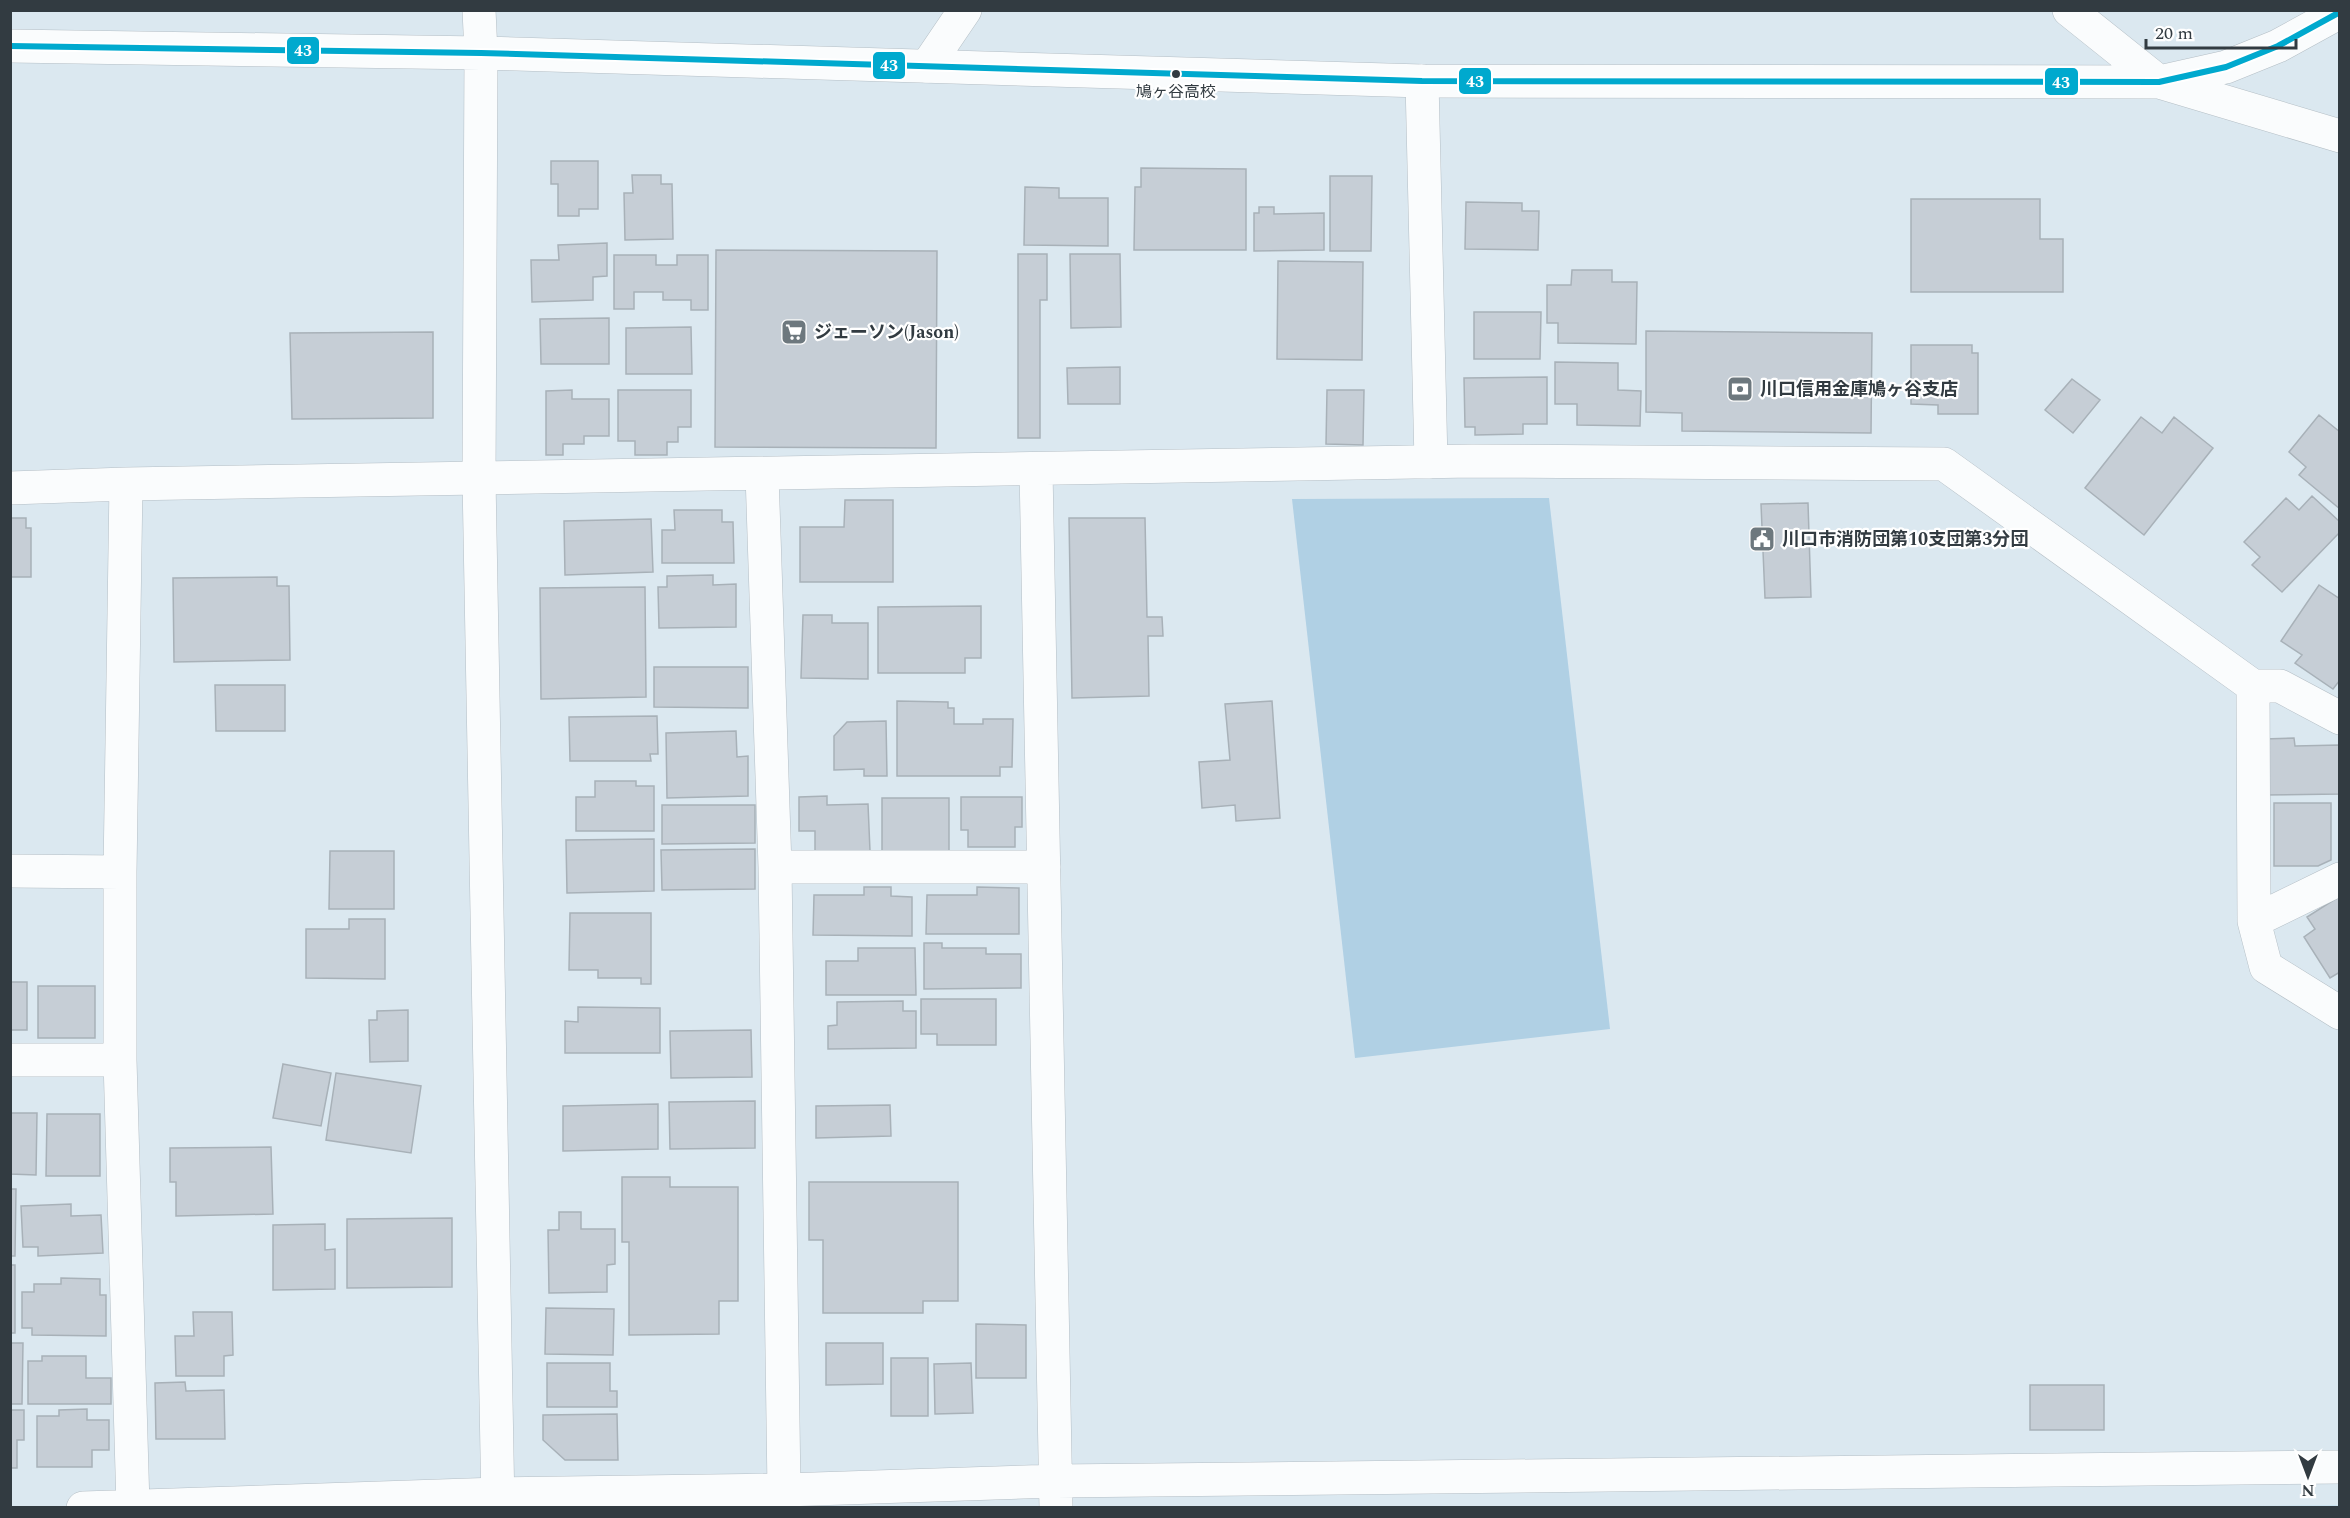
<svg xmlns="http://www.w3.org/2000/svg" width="2350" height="1518" font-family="Spectral,'Noto Sans JP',serif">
<rect width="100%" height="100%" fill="#dbe8f0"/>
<path fill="#cae2ef" d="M 2339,1505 L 2339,1508 L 2149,1507 Z"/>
<path fill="#b0d0e4" d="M 1549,498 L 1610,1029 L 1355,1058 L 1292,499 Z"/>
<path fill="#c6ced6" stroke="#a8b1b8" stroke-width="1.5" d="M 551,161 L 598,161 L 598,209 L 579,209 L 579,216 L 558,216 L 558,184 L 551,184 Z
M 1141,168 L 1246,169 L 1246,250 L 1134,250 L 1135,187 L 1141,187 Z
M 632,175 L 661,175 L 661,184 L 672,184 L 673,239 L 625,240 L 624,193 L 633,193 Z
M 1330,176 L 1372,176 L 1371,251 L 1330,251 Z
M 1025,187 L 1059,188 L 1059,198 L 1108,198 L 1108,246 L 1024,245 Z
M 1911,199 L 2040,199 L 2040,239 L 2063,239 L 2063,292 L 1911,292 Z
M 1466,202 L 1522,203 L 1522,211 L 1539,211 L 1538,250 L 1465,249 Z
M 1259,207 L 1274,207 L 1274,214 L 1324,213 L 1324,250 L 1254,251 L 1254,213 L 1259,213 Z
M 607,243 L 607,276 L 593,277 L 593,300 L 532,302 L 531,260 L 559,260 L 558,245 Z
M 716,250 L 937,251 L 936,448 L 715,447 Z
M 1018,254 L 1047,254 L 1047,300 L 1040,300 L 1040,438 L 1018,438 Z
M 1070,254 L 1120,254 L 1121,327 L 1071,328 Z
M 614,255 L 656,255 L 656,265 L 677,265 L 677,255 L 708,255 L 708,310 L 691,310 L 691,300 L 663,300 L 663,292 L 634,292 L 634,309 L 614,309 Z
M 1278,261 L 1363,262 L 1362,360 L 1277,359 Z
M 1572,270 L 1612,270 L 1612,282 L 1637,282 L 1636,344 L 1558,343 L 1558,323 L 1547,323 L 1547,285 L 1571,285 Z
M 1474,312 L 1541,312 L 1540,359 L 1474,359 Z
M 609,318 L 609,364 L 541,364 L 540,319 Z
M 691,327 L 692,374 L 626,374 L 626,328 Z
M 1646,331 L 1872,333 L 1871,433 L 1682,431 L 1682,413 L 1646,412 Z
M 433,332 L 433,418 L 292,419 L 290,333 Z
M 1911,345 L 1972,345 L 1972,353 L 1978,353 L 1978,414 L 1938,414 L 1938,405 L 1911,404 Z
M 1555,362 L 1618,363 L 1618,390 L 1641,391 L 1640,426 L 1577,425 L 1577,404 L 1555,404 Z
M 1120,367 L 1120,404 L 1068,404 L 1067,368 Z
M 1547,377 L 1547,424 L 1523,424 L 1523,434 L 1475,435 L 1475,427 L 1465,427 L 1464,378 Z
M 2072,379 L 2100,400 L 2073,433 L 2045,410 Z
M 572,390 L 572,399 L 609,399 L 609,436 L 584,436 L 584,444 L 563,444 L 563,455 L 546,455 L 546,391 Z
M 618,390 L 691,390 L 691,427 L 678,427 L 678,442 L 667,442 L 667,455 L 635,455 L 635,441 L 618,441 Z
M 1327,390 L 1364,390 L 1363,445 L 1326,444 Z
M 2319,415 L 2340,432 L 2340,509 L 2299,475 L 2306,467 L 2289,452 Z
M 2141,417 L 2162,433 L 2174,417 L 2213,448 L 2144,535 L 2085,488 Z
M 2312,496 L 2340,522 L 2340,532 L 2282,592 L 2252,565 L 2260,557 L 2244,542 L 2286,498 L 2299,510 Z
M 845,500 L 893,500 L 893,582 L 800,582 L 800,527 L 844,527 Z
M 1808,503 L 1811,597 L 1765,598 L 1761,504 Z
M 674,510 L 722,510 L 722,522 L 733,522 L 734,563 L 662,563 L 662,530 L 675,530 Z
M 10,518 L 26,518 L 26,528 L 31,528 L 31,577 L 10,577 Z
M 1069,518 L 1145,518 L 1147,617 L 1162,617 L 1163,636 L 1148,636 L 1149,696 L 1072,698 Z
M 651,519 L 653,572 L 565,575 L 564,521 Z
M 713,575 L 713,585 L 736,584 L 736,627 L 659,628 L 658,587 L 667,587 L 667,576 Z
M 277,577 L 277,586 L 289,586 L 290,660 L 174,662 L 173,578 Z
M 2319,585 L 2340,599 L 2340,680 L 2333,689 L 2295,663 L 2302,655 L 2281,641 Z
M 645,587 L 646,697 L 541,699 L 540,588 Z
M 981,606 L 981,658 L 965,658 L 965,673 L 878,673 L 878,607 Z
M 803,615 L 832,615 L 832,623 L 868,623 L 868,679 L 801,678 Z
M 654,667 L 748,667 L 748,708 L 654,707 Z
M 215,685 L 285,685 L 285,731 L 216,731 Z
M 897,701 L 948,702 L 948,708 L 954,708 L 954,724 L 983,724 L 983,719 L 1013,719 L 1012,767 L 1000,767 L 1000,776 L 897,776 Z
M 1272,701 L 1280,818 L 1236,821 L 1235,805 L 1202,808 L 1199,762 L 1230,760 L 1225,704 Z
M 657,716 L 658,754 L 650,754 L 651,761 L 570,761 L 569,717 Z
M 886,721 L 887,776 L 864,776 L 864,769 L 834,770 L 834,736 L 847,722 Z
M 736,731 L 737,757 L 748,756 L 748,796 L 667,798 L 666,733 Z
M 2294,738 L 2295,746 L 2339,745 L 2340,794 L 2264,795 L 2264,739 Z
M 595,781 L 636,781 L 636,786 L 654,786 L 654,831 L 576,831 L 576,797 L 595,797 Z
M 827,796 L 827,805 L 868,804 L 870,851 L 815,853 L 815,831 L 799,831 L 799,797 Z
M 961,797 L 1022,797 L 1022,827 L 1015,827 L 1015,847 L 968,847 L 968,830 L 961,830 Z
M 882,798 L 949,798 L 949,852 L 882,852 Z
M 2274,803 L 2331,803 L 2331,860 L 2318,866 L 2274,866 Z
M 662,805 L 755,805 L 755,843 L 662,844 Z
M 654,839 L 654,891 L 567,893 L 566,840 Z
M 755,849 L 755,889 L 662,890 L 661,850 Z
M 330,851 L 394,851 L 394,909 L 329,909 Z
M 864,887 L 891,887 L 891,896 L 912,897 L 912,936 L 813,935 L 814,895 L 864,895 Z
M 977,887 L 1019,888 L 1019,934 L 926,934 L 927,895 L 977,895 Z
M 2340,896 L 2340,972 L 2330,978 L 2304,937 L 2315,929 L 2307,917 Z
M 570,913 L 651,913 L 651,984 L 641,984 L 641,978 L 598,978 L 598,970 L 569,970 Z
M 349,919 L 385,919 L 385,979 L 306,978 L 306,929 L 349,929 Z
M 924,943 L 942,943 L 942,948 L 986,948 L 986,954 L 1021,954 L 1021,988 L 924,989 Z
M 858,948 L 915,948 L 916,995 L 826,995 L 826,961 L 858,961 Z
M 10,982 L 27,982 L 27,1030 L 10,1030 Z
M 38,986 L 95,986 L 95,1038 L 38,1038 Z
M 921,999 L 996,999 L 996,1045 L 937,1045 L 937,1034 L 921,1034 Z
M 903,1001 L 903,1011 L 916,1011 L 916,1048 L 828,1049 L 828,1026 L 837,1025 L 837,1002 Z
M 578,1007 L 660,1008 L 660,1053 L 565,1053 L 565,1021 L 578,1022 Z
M 408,1010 L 408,1061 L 370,1062 L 369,1020 L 377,1020 L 377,1011 Z
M 751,1030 L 752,1077 L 671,1078 L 670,1031 Z
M 283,1064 L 331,1073 L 321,1126 L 273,1118 Z
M 336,1073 L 421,1086 L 411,1153 L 326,1140 Z
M 755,1101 L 755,1148 L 670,1149 L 669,1102 Z
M 658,1104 L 658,1149 L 563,1151 L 563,1106 Z
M 890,1105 L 891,1136 L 816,1138 L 816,1106 Z
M 10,1113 L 37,1113 L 36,1175 L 10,1174 Z
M 47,1114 L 100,1114 L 100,1176 L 46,1176 Z
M 271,1147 L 273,1214 L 176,1216 L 176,1182 L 170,1182 L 170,1148 Z
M 622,1177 L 670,1177 L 670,1187 L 738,1187 L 738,1301 L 719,1301 L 719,1334 L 629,1335 L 629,1242 L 622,1242 Z
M 809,1182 L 958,1182 L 958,1301 L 923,1301 L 923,1313 L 823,1313 L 823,1240 L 809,1240 Z
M 10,1189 L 16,1189 L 15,1256 L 10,1256 Z
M 71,1204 L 71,1216 L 101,1215 L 103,1253 L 38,1256 L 38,1247 L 23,1247 L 21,1206 Z
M 559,1212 L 581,1212 L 581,1229 L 615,1229 L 615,1264 L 607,1265 L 607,1292 L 549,1293 L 548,1230 L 559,1230 Z
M 452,1218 L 452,1287 L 347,1288 L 347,1219 Z
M 325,1224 L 325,1250 L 335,1249 L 335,1289 L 273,1290 L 273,1225 Z
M 10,1265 L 15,1265 L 15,1333 L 10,1333 Z
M 61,1278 L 100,1279 L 100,1295 L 106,1295 L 106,1336 L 32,1335 L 32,1328 L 22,1328 L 22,1292 L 34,1292 L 34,1284 L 61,1284 Z
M 546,1308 L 614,1309 L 613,1355 L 545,1354 Z
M 193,1312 L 232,1312 L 233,1355 L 224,1356 L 224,1376 L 176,1376 L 175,1336 L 194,1336 Z
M 976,1324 L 1026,1325 L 1026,1378 L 976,1378 Z
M 10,1343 L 23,1343 L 22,1404 L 10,1404 Z
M 826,1343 L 883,1343 L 883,1384 L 826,1385 Z
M 42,1356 L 86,1356 L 86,1378 L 111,1378 L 111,1404 L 28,1404 L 28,1361 L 42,1361 Z
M 891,1358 L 928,1358 L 928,1416 L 891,1416 Z
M 547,1363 L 610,1363 L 610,1391 L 617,1391 L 617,1407 L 547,1407 Z
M 971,1363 L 973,1413 L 935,1414 L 934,1364 Z
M 185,1382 L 186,1391 L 224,1390 L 225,1439 L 156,1439 L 155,1383 Z
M 2030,1385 L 2104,1385 L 2104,1430 L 2030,1430 Z
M 87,1409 L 87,1420 L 109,1420 L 109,1450 L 92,1450 L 92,1467 L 37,1467 L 37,1416 L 59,1416 L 59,1410 Z
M 10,1410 L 24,1410 L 24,1440 L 17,1440 L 17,1468 L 10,1468 Z
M 617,1414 L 618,1460 L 565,1460 L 543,1440 L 543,1415 Z"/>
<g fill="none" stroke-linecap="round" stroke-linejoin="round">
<g stroke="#b4bec5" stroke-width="34">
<path id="street" d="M 927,66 L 965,10
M 1422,81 L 1431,462
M 1036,469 L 1056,1508
M 762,474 L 775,867 L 784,1490
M 126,484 L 120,872 L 120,1060 L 133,1506
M 10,488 L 126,484 L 1472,461 L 1944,464 L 2253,686 L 2254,921 L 2266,967 L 2340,1013
M 2253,686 L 2280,686 L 2340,718
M 775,867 L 1044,867
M 10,871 L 120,872
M 2254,921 L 2340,879
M 10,1060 L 120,1060
M 83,1508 L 498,1494 L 784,1490 L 1056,1481 L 2340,1467"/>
</g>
<g stroke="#b4bec5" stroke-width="34">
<path id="secondary" d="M 479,10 L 481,53 L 479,479 L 498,1508
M 2069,10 L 2159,82 L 2340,136
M 10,46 L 481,53 L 1422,81 L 2159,82 L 2226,67 L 2278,46 L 2340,12"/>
</g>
<use href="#street" stroke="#fafcfd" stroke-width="33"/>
<use href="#secondary" stroke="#fafcfd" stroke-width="33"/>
<g stroke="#fff" stroke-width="10">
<path id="bus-1" d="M 10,46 L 481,53 L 1422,81 L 2159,82 L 2226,67 L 2278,46 L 2340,12"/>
</g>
<use href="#bus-1" stroke="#00a9ce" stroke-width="6"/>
</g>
<defs>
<g id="supermarket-square" transform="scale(1.35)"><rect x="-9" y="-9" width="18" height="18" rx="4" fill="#6d787e" stroke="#fff"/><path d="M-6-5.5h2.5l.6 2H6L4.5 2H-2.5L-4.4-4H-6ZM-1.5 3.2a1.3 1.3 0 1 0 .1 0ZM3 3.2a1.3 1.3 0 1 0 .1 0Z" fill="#fff"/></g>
<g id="bank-square" transform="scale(1.35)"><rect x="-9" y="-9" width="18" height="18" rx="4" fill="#6d787e" stroke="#fff"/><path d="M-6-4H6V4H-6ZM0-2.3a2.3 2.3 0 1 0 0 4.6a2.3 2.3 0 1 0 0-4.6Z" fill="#fff"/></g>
<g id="civic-square" transform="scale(1.35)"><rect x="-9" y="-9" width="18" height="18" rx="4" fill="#6d787e" stroke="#fff"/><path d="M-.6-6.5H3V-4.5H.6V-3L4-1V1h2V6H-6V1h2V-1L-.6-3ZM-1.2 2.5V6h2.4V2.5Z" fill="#fff"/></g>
</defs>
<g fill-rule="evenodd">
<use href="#supermarket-square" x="794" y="332"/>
<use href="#bank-square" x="1740" y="389"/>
<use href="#civic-square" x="1762" y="539"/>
</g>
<circle fill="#323b41" stroke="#fff" stroke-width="2" cx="1176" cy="74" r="5"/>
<g text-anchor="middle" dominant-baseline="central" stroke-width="4.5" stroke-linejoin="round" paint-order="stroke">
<g font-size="16" fill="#323b41" stroke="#fff">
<text x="1176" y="92">鳩ヶ谷高校</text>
</g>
<g font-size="18" font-weight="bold" fill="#323b41" stroke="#fff" text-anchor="start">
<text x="814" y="332">ジェーソン(Jason)</text>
<text x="1760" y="389">川口信用金庫鳩ヶ谷支店</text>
<text x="1782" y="539">川口市消防団第10支団第3分団</text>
</g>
</g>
<g stroke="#fff" stroke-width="2">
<rect x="286" y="36" width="34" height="29" rx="6" fill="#00a9ce"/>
<rect x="872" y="51" width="34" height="29" rx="6" fill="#00a9ce"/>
<rect x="1458" y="67" width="34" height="28" rx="6" fill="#00a9ce"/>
<rect x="2044" y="67" width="35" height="29" rx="6" fill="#00a9ce"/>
</g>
<g font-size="16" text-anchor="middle" font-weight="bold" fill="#fff">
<text x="303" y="56">43</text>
<text x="889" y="71">43</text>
<text x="1475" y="87">43</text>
<text x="2061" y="88">43</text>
</g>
<rect width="2350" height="1518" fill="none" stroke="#323b41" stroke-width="24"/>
<g transform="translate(2308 1476) rotate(180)" stroke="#ffffff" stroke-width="4.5" paint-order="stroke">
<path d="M0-4.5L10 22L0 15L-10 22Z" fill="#323b41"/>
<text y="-9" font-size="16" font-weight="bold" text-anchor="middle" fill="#323b41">N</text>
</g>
<path d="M2146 39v9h150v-9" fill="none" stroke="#323b41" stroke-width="3"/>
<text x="2155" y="39" font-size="18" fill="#323b41" stroke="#ffffff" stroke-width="4.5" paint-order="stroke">20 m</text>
</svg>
